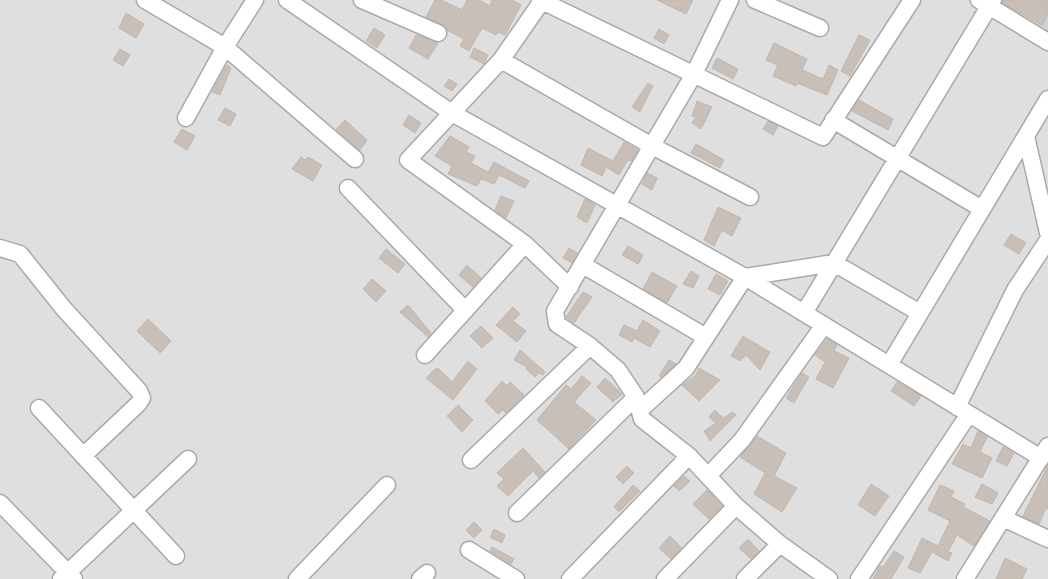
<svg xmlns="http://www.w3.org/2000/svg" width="1048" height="579" font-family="'Public Sans',sans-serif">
<rect width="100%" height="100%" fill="#f2efe9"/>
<path fill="#e0dfdf" d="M 0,0 L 1048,0 L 1048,579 L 0,579 Z"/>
<path fill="#d0d0d0" d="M 1002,0 L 1048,0 L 1048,36 L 998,8 Z"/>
<path fill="#c7bfb8" stroke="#c4b6ab" d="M 435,0 L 441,0 L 462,10 L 467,0 L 479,0 L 490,6 L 492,0 L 512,0 L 521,5 L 505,35 L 498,32 L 496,35 L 482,28 L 469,51 L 460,46 L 464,39 L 447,30 L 442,24 L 426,17 Z
M 657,0 L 693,0 L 686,14 Z
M 1003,0 L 1048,0 L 1048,14 L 1042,25 L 1002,3 Z
M 126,13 L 144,24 L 136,38 L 119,28 Z
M 374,28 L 385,35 L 377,48 L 366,41 Z
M 659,29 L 669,35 L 664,44 L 654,38 Z
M 416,35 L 438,43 L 428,59 L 409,48 Z
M 859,35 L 870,40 L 850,76 L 841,71 Z
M 774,43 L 807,59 L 802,70 L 823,79 L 829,65 L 838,70 L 827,95 L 797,83 L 796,86 L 773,76 L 778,65 L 766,60 Z
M 474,48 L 488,55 L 484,64 L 470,57 Z
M 120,49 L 130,55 L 123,66 L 113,60 Z
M 717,58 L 738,69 L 733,79 L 712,68 Z
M 227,65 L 231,68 L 220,95 L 212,92 Z
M 449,79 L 457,84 L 452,91 L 444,86 Z
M 648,83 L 653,86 L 640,112 L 632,107 Z
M 859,100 L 893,119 L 888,130 L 852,111 Z
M 697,101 L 712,107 L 701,129 L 692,123 L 696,117 L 692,116 Z
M 225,108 L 236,114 L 230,126 L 218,120 Z
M 409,115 L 421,123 L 415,133 L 403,125 Z
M 345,120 L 367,140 L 360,150 L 336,129 Z
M 768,121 L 778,126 L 773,135 L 763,129 Z
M 182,129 L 195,136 L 187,150 L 174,142 Z
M 450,136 L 469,147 L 466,152 L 475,156 L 471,163 L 488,172 L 494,162 L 529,181 L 525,188 L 499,175 L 494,184 L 481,179 L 477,186 L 448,174 L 452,166 L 435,156 Z
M 624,142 L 638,150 L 631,161 L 628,160 L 619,175 L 606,167 L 602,176 L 581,165 L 588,148 L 613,161 Z
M 696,144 L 724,160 L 720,168 L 691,153 Z
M 301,157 L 305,160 L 308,157 L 322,165 L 313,181 L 292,169 Z
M 647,173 L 657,178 L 652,190 L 642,184 Z
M 501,196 L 514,201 L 506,218 L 495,210 Z
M 585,199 L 595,205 L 587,223 L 577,217 Z
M 718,207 L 741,218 L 732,236 L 722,230 L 714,246 L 704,240 Z
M 1011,234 L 1026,243 L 1019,254 L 1004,245 Z
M 628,246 L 643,255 L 638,264 L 622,255 Z
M 569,248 L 577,253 L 572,263 L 563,258 Z
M 386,249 L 405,264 L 398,273 L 379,258 Z
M 467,265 L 481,278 L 473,287 L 459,275 Z
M 691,271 L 699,276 L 693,288 L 683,284 Z
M 652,272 L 677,286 L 667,303 L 643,289 Z
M 716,274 L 728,281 L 720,295 L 708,289 Z
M 372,279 L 386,291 L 376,302 L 363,289 Z
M 583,292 L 592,297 L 574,323 L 566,317 Z
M 408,305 L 431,333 L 428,337 L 400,312 Z
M 513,307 L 520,314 L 513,321 L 526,331 L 517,342 L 496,325 Z
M 148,319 L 171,341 L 160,353 L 137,331 Z
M 643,320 L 660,331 L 650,347 L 634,338 L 632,342 L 619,335 L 624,325 L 637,331 Z
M 481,326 L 493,338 L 482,348 L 470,336 Z
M 743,336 L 770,352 L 760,370 L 746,355 L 740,361 L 731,356 Z
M 827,339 L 837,345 L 834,351 L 849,358 L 833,388 L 816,379 L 825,362 L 815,355 Z
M 520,350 L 545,372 L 543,375 L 539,373 L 535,377 L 526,369 L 527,367 L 514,360 Z
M 669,360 L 676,364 L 661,377 L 659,376 Z
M 468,361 L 477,369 L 453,400 L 426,378 L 435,369 L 439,369 L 452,382 Z
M 699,368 L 720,380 L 699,401 L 682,385 L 696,375 Z
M 802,373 L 809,377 L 794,403 L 786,398 Z
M 582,376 L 591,383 L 574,402 L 596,420 L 569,449 L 537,420 L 566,385 L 571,389 Z
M 605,378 L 622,394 L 613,402 L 597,387 Z
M 502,381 L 507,386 L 510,382 L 524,395 L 506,413 L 503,410 L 498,414 L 485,401 Z
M 897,382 L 921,396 L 914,406 L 891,391 Z
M 458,405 L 473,420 L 462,432 L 447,416 Z
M 715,410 L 723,418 L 733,412 L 736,415 L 710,441 L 704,431 L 716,423 L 709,417 Z
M 978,431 L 987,437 L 980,452 L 992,458 L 982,478 L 952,464 L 963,444 L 971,448 Z
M 757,436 L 786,453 L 774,476 L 797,488 L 782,512 L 754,494 L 765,473 L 740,457 Z
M 1003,447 L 1014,453 L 1007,466 L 996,461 Z
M 523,448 L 545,472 L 539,478 L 533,471 L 508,496 L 497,486 L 504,479 L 497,473 Z
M 1048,465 L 1048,509 L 1046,508 L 1039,524 L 1023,516 Z
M 627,466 L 634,473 L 623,484 L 616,477 Z
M 684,476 L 690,481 L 679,491 L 674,486 Z
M 871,484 L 889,496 L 875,516 L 858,505 Z
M 982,484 L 998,493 L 992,504 L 975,497 Z
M 633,485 L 640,491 L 619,512 L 614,507 Z
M 940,485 L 954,491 L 951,497 L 965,504 L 963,507 L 990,521 L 974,546 L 957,535 L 948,552 L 952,553 L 948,561 L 932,552 L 920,573 L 908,568 L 922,538 L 938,546 L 950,521 L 928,510 Z
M 707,490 L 722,506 L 709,519 L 693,504 Z
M 474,522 L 482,530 L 474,538 L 466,530 Z
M 494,529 L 505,535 L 502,543 L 490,537 Z
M 670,536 L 682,548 L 671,559 L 659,548 Z
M 748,539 L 759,551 L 751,559 L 739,548 Z
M 492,547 L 514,559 L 511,564 L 490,551 Z
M 894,551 L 904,557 L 891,579 L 873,579 L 880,566 L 883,567 Z
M 1005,558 L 1027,569 L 1022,579 L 996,579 Z"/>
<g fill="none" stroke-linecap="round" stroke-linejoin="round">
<g stroke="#a9a9a9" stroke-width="19">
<path id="minor" d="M 145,0 L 225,47 L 355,159
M 287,0 L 452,113 L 745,277 L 1041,458
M 362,0 L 438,33
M 540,0 L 823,137 L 912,0
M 730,0 L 694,74 L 555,311 L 557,324 L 590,346 L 618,370 L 636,397 L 642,419 L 689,456 L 736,506 L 780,544 L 829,579
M 755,0 L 820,28
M 979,0 L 1048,42
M 542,1 L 501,60 L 408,160 L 525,244 L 570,287
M 501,60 L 652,146 L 750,197
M 186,118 L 225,47 L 255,0
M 833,120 L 982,209
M 1026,136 L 1048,233
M 348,188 L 465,310
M 0,248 L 20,254 L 64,309 L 139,391 L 142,398 L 138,404 L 83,456
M 583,265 L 706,337
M 804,313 L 993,0
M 425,355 L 525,244
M 889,365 L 1048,99
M 957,407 L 1015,290 L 1048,240
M 39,408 L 176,556
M 640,410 L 686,368 L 745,277 L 834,263 L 920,313
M 471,460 L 590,346
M 708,476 L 742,440 L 824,325
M 0,503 L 74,579
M 517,513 L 636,397
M 1003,518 L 1048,539
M 469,550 L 516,579
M 61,579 L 188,459
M 297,579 L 387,485
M 420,579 L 427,573
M 570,579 L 689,456
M 665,579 L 736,506
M 745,579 L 780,544
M 859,579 L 969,414
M 965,579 L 1048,446"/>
</g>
<use href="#minor" stroke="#fff" stroke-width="16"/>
</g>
</svg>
